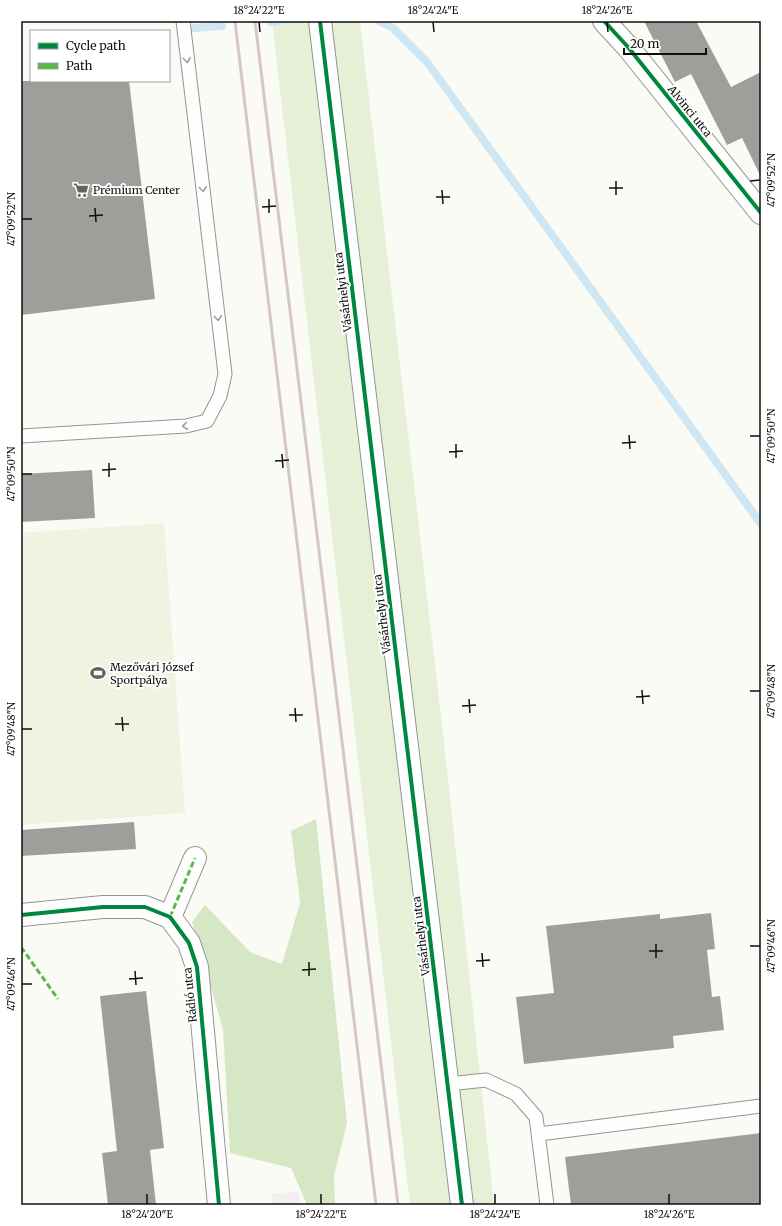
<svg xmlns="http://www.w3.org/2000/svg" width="782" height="1226" font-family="Merriweather,serif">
<rect width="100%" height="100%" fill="#fbfbf6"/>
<path fill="#f3eff1" d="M 299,1191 L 301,1205 L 273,1205 L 272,1194 Z"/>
<path fill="#e5f0d7" d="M 272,21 L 360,21 L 445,751 L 494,1205 L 410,1205 Z"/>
<path fill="#d6e7c6" d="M 316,819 L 347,1123 L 334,1176 L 335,1205 L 307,1205 L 291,1168 L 230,1153 L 223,1029 L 192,922 L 205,905 L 250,952 L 282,964 L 300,903 L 291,831 Z"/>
<path fill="#eef4e1" d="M 164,523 L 185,813 L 21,825 L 21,533 Z"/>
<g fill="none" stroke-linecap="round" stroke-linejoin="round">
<path stroke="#cee7f3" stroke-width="8" d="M 379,21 L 393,28 L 427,62 L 761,524
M 271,22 L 281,21
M 194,28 L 222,26"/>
</g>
<path fill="#9f9e9b" d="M 644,21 L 696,21 L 731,87 L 761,72 L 761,177 L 742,138 L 727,145 L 691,74 L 675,82 Z
M 21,81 L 129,81 L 155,299 L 21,315 Z
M 92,470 L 95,518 L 21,522 L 21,474 Z
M 134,822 L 136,849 L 21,856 L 21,830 Z
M 711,913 L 715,949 L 707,950 L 712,997 L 720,996 L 724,1030 L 673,1036 L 674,1048 L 524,1064 L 516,997 L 554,993 L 546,926 L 660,914 L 660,919 Z
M 146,991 L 164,1148 L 150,1150 L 156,1205 L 108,1205 L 102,1153 L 117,1151 L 100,996 Z
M 761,1133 L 761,1205 L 571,1205 L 565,1157 Z"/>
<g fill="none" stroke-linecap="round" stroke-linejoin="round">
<g stroke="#959593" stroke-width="15">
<path id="service" d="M 21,436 L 186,426 L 207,421 L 220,396 L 225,374 L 183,21
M 448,1084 L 486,1080 L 516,1094 L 536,1117 L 547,1205
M 539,1134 L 761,1106"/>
</g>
<g stroke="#959593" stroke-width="24">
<path id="minor" d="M 604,21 L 628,47 L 761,213
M 21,915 L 103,907 L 145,907 L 170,917 L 189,943 L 197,967 L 219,1205
M 170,917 L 195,858"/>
</g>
<g stroke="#959593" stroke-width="24">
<path id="tertiary" d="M 320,21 L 462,1205"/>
</g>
<use href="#service" stroke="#fefefe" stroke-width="13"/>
<use href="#minor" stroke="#fefefe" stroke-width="22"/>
<use href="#tertiary" stroke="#fefefe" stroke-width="22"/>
<path stroke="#d6c7c7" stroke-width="3" d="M 235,21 L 376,1205
M 255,21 L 398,1205"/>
<path stroke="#58b947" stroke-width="3" stroke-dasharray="6 3" stroke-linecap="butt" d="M 170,917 L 195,858
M 21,947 L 58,999"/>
<g stroke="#fff" stroke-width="6">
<path id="cycleway" d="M 320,21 L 462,1205
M 604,21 L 628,47 L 761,213
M 21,915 L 103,907 L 145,907 L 170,917 L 189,943 L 197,967 L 219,1205"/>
</g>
<use href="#cycleway" stroke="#00873e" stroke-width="4"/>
</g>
<defs><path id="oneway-chevron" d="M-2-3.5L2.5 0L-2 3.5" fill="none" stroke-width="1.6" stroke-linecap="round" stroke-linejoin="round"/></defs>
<g stroke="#9e9e9e">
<use href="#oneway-chevron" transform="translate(187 60) rotate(83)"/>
<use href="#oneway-chevron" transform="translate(203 189) rotate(83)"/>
<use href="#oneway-chevron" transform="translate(218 318) rotate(83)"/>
<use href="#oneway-chevron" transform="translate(185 426) rotate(172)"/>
</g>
<path fill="none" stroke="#0f0f0f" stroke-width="1.5" d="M 259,22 L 260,32M 433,22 L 434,32M 607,22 L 608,32M 616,181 L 616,195M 750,181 L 760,180M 609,188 L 623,188M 442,190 L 443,204M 436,197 L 450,197M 269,199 L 269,213M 262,207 L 276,206M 95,208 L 96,222M 89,216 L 103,215M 22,219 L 32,219M 629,435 L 630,449M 750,436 L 760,436M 622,443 L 636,442M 456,444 L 456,458M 449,452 L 463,451M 282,454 L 283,468M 275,461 L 289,460M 109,463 L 109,477M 102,470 L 116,469M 22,474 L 32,474M 642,690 L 643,704M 750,691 L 760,691M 636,697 L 650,696M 469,699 L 470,713M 462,706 L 476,705M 295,708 L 296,722M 289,715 L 303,715M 122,717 L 123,731M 115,724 L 129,724M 22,729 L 32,729M 656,944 L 656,958M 750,946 L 760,946M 649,951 L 663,951M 482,953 L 483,967M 476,961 L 490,960M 309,962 L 309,976M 302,970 L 316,969M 135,971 L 136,985M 129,979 L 143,978M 22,984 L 32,984M 147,1194 L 147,1204M 321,1194 L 321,1204M 495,1194 L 495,1204M 669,1194 L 669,1204"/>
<defs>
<g id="supermarket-bare" transform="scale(1.2)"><path d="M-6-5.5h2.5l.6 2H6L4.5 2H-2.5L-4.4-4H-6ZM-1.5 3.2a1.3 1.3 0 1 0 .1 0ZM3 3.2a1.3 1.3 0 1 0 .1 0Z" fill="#626260" stroke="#fff" stroke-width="2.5" paint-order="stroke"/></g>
<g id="stadium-bare" transform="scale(1.2)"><path d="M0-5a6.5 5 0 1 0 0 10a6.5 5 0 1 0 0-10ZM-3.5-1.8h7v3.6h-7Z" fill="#626260" stroke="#fff" stroke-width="2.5" paint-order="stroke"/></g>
</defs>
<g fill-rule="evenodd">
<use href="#supermarket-bare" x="81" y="190"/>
<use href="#stadium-bare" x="98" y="673"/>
</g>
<g text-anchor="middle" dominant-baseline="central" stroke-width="4" stroke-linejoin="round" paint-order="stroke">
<g font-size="11" fill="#0f0f0f" stroke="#fff">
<text transform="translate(690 111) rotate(51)">Alvinci utca</text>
<text transform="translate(343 292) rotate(-97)">Vásárhelyi utca</text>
<text transform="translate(382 614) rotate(-97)">Vásárhelyi utca</text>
<text transform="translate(421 936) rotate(-97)">Vásárhelyi utca</text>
<text transform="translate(190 995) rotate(-96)">Rádió utca</text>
</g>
<g font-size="11" fill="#0f0f0f" stroke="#fff" text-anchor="start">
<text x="93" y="190">Prémium Center</text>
<text x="110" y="667">Mezővári József<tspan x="110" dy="13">Sportpálya</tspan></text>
</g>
</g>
<rect width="782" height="1226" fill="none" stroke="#ffffff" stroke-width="44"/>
<rect x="30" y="30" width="140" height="52" fill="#ffffff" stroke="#9f9f9f"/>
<rect x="38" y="43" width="20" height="6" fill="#00873e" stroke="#9f9f9f"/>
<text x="66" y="50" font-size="12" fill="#0f0f0f">Cycle path</text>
<rect x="38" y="63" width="20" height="6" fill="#58b947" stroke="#9f9f9f"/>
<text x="66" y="70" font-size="12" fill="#0f0f0f">Path</text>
<path d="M624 48v6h82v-6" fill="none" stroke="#0f0f0f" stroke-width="2"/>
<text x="630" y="48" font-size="12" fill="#0f0f0f" stroke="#ffffff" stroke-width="3" paint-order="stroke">20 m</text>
<rect x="22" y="22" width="738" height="1182" fill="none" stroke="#0f0f0f" stroke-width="1.5"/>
<g font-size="10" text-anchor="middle" fill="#0f0f0f">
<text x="259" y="14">18°24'22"E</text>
<text x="433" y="14">18°24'24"E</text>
<text x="607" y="14">18°24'26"E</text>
<text transform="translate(771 180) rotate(-90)" y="4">47°09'52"N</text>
<text transform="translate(11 219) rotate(-90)" y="4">47°09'52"N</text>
<text transform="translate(771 436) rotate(-90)" y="4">47°09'50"N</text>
<text transform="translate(11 474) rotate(-90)" y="4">47°09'50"N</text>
<text transform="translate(771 691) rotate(-90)" y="4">47°09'48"N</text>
<text transform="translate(11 729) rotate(-90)" y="4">47°09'48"N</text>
<text transform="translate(771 946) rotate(-90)" y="4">47°09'46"N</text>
<text transform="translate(11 984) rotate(-90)" y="4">47°09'46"N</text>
<text x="147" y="1218">18°24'20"E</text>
<text x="321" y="1218">18°24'22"E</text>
<text x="495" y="1218">18°24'24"E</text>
<text x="669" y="1218">18°24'26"E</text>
</g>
</svg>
